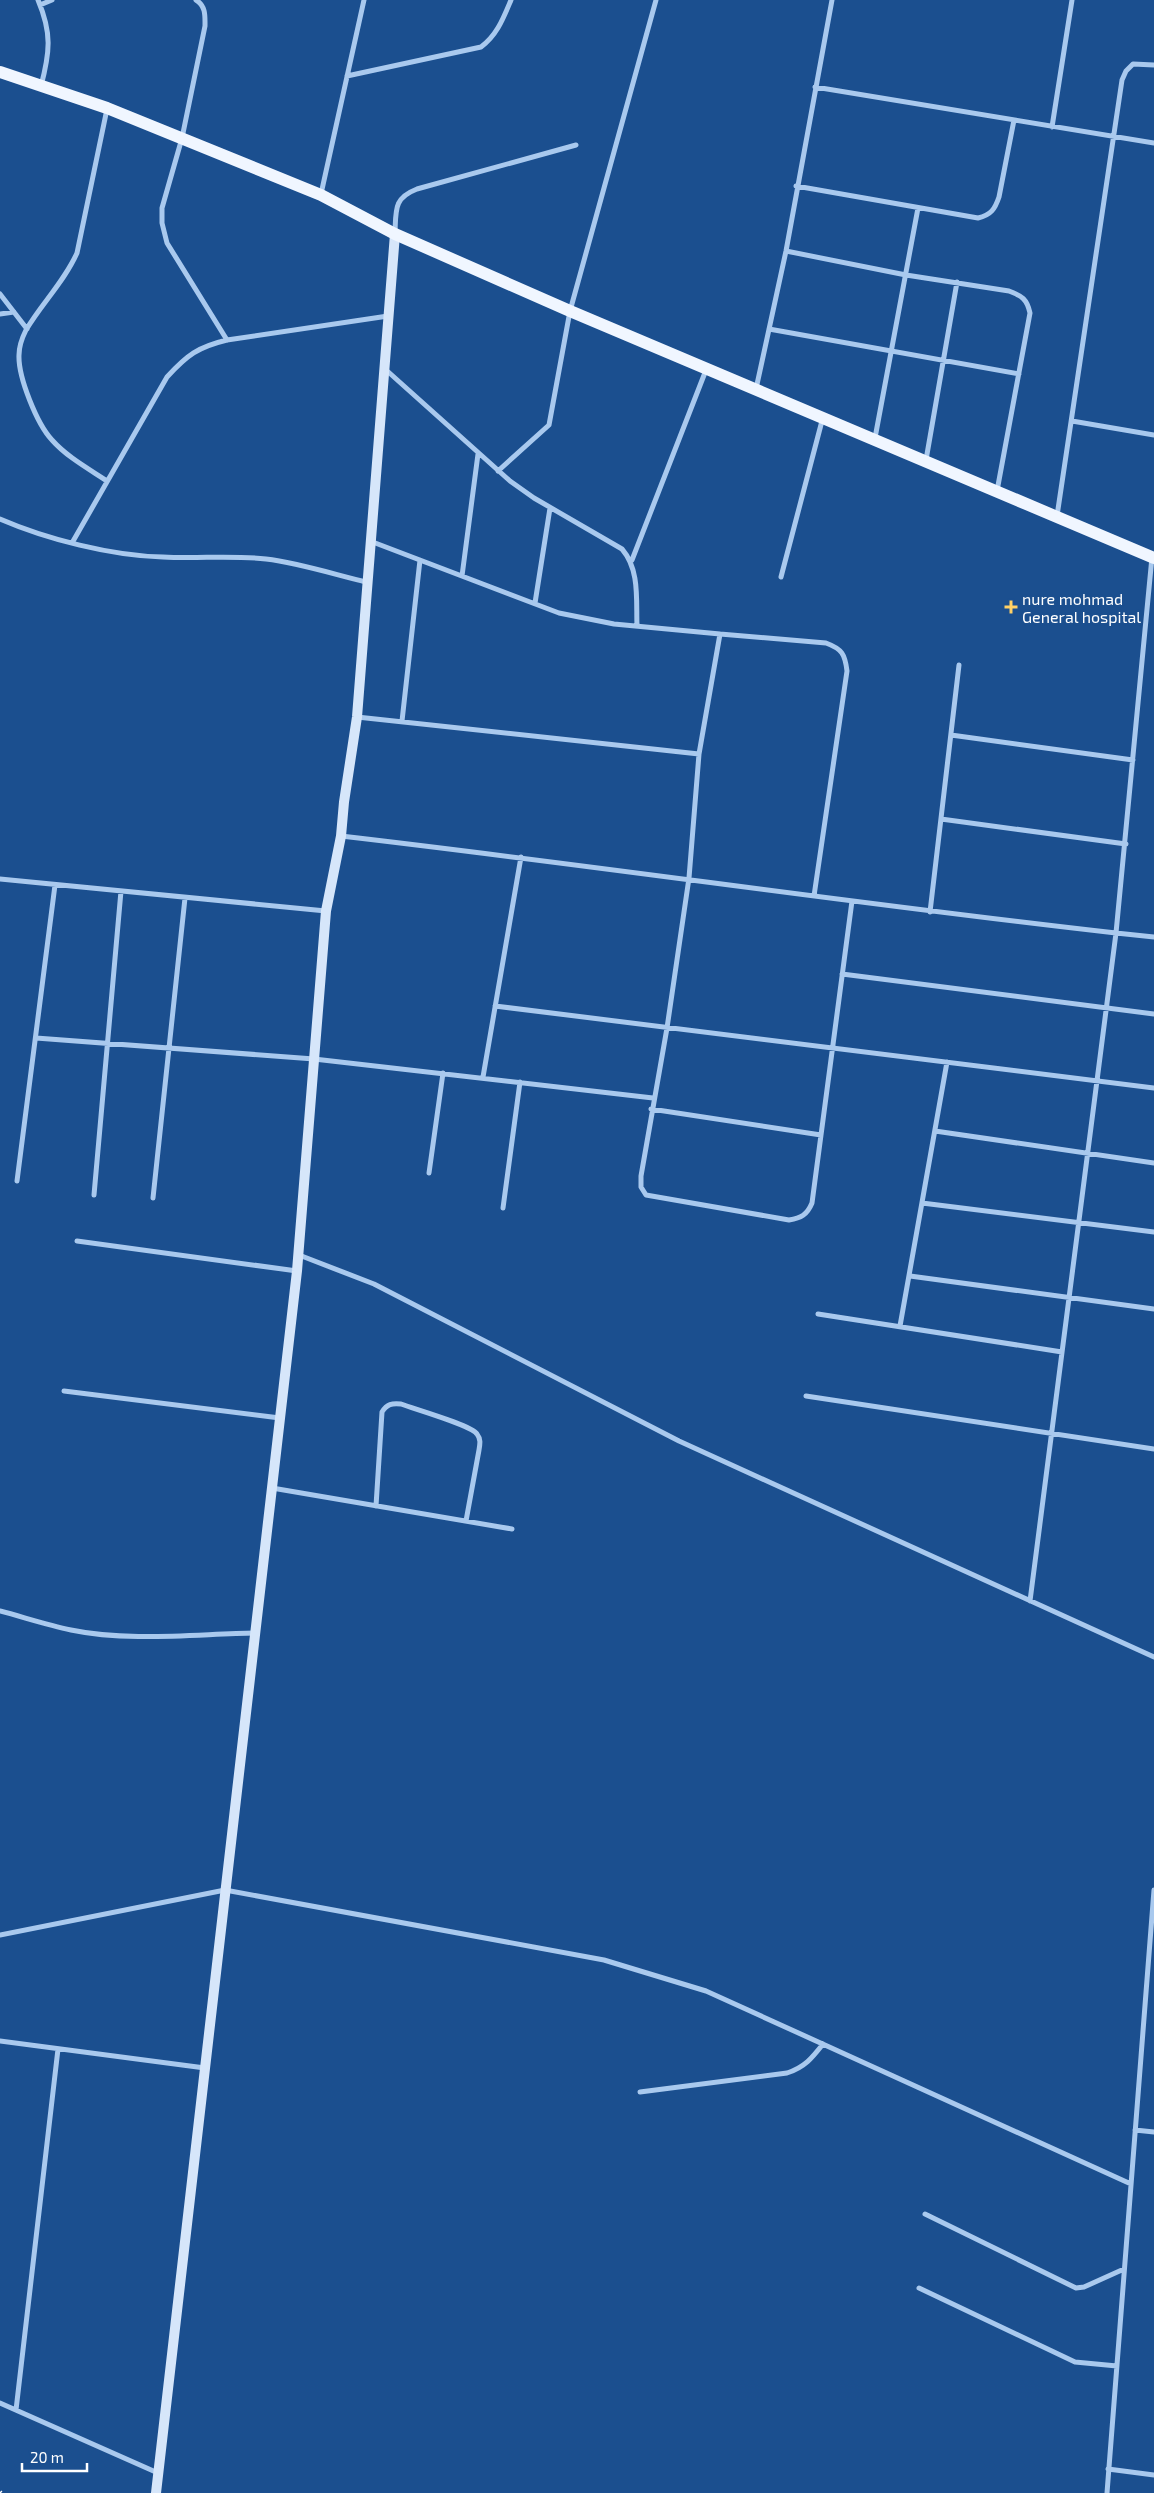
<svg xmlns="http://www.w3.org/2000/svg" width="1154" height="2493" font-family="'Exo 2',sans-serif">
<rect width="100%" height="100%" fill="#1b4f8f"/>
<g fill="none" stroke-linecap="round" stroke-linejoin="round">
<path stroke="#a9c9ee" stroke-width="5" d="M 38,0 C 52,33 50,52 41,86
M 196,0 C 206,6 205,16 205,26 L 182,138 L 162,208 L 162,223 L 167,243 L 227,340
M 40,5 L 52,0
M 347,76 L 481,47 C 497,35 503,19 511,0
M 815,87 L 1154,143
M 1052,127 L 1072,0
M 796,186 L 978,218 C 991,215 995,209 999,197 L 1014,120
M 321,194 L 364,0
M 395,232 C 396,209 394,198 417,189 L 576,145
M 786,251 L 906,275 L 1009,291 C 1022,296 1027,299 1030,313 L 997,491
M 0,294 L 27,329
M 0,314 L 14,312
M 769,329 L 1019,374
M 385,369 L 510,481 L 534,498 L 622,549 C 640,570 636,600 637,626
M 756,389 L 786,251 L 832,0
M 1072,421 L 1154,435
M 875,438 L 918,208
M 926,460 L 957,282
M 498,471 L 549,425 L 570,311 L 656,0
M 107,481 C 89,469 67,457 52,440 C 37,424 18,377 19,355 C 19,347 22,338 26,330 C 42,303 64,282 77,253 L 107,109
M 1057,516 L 1122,80 L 1126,71 L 1133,64 L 1154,65
M 0,519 C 46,539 112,556 163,557 C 197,559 231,555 266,559 C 299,563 333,574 366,582
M 370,541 L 559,613 L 614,624 L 720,634 L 699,754 L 689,878 L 667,1028 L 641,1176 L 641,1187 L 646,1195 L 789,1220 C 801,1218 807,1215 812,1203 L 852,901
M 72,543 L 167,377 C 187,355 198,347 227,340 L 388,316
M 632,560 L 706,370
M 462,576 L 478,454
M 781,577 L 823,417
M 535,603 L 550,508
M 720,634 L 826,643 C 842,649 845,654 847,671 L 814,896
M 357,717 L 699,754
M 402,721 L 420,560
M 951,735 L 1133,760
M 941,819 L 1126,844
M 341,836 C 600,866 857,904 1116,933 L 1152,557
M 0,879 L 326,911
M 930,912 L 959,665
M 842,974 L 1154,1014
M 495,1006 L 1154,1088
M 36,1038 L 314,1059 L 653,1098
M 483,1077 L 521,857
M 651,1109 L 821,1135
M 935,1131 L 1154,1163
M 429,1173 L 443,1073
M 17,1181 L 55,885
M 94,1195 L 121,891
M 153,1198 L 185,898
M 922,1203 L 1154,1232
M 503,1208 L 520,1082
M 77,1241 L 297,1271
M 299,1255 L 374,1284 L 679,1441 L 1154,1657
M 910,1276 L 1154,1309
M 818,1314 L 1062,1352
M 900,1326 L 947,1062
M 64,1391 L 280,1418
M 806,1396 L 1154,1449
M 272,1488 L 512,1529
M 376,1506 L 382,1412 C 387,1404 392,1403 401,1404 C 414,1409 471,1425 477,1434 C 481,1439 480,1444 479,1450 L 466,1521
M 1030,1601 L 1116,933 L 1154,937
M 0,1611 C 23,1617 47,1625 71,1630 C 128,1642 196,1634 255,1633
M 0,1935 L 225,1890 L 604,1960 L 706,1991 L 1131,2184
M 0,2041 L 205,2068
M 640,2092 L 787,2073 C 805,2067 812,2058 823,2044
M 1135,2130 L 1154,2132
M 925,2214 L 1076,2288 L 1084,2287 L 1124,2269
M 919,2288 L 1075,2362 L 1117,2366
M 0,2403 L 158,2473
M 16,2410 L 58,2049
M 1108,2469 L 1154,2475
M 1107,2493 L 1154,1890"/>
<path stroke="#d6e6fa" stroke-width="10" d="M 156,2493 L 297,1271 L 326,911 L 341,836 L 344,802 L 357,717 L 395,234"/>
<path stroke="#f0f6ff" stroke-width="12" d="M 0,72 L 107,108 L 321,195 L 395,234 L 570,311 L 1154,558"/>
<path stroke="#fff" stroke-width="4" stroke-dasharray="9 4" stroke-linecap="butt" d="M 0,2492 L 1,2493"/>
</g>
<path fill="#ffd166" stroke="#1b4f8f" stroke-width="2" d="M1008.5 599.5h5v5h5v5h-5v5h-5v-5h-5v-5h5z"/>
<g text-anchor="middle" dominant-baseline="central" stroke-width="4.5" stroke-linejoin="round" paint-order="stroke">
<g font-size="16" fill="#fff" stroke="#1b4f8f" text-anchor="start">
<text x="1022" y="598">nure mohmad<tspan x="1022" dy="18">General hospital</tspan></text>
</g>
</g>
<path d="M22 2463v8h65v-8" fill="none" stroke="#ffffff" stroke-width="2.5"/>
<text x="30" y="2463" font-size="15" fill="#ffffff" stroke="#1b4f8f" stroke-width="4" paint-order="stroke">20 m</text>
</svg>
